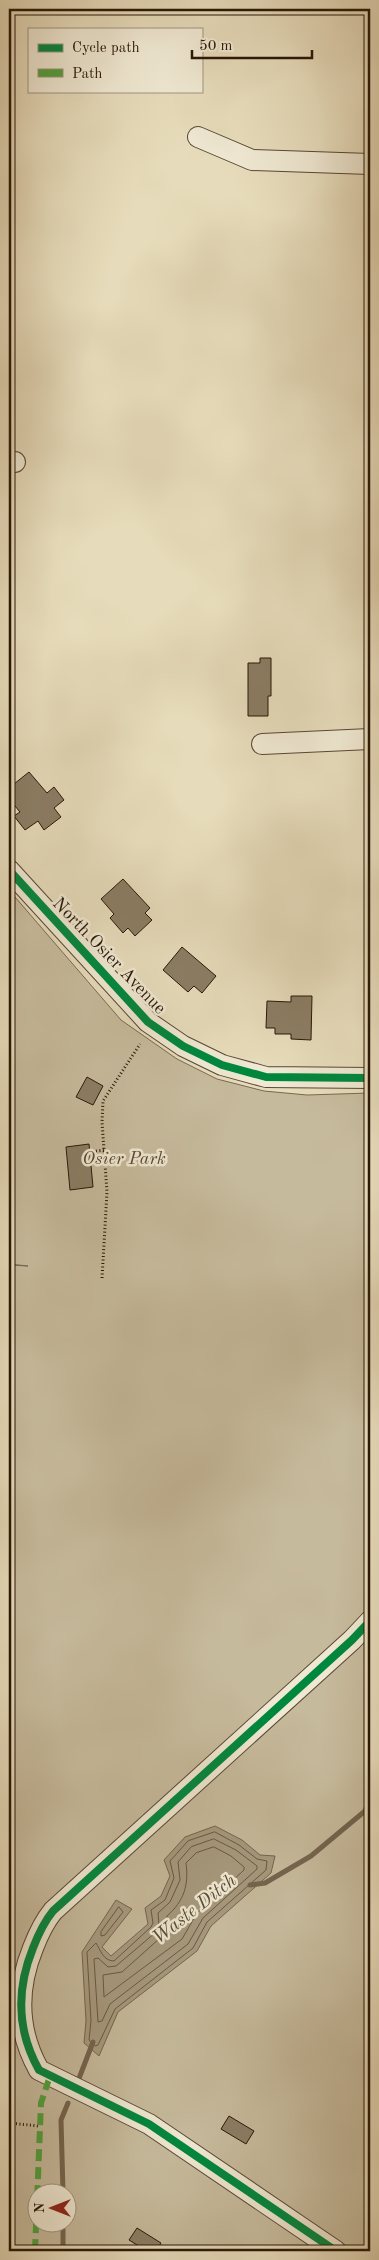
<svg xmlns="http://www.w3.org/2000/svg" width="379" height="2260" font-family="'Old Standard TT',serif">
<rect width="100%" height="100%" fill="#e6dbba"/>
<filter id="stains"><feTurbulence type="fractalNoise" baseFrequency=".004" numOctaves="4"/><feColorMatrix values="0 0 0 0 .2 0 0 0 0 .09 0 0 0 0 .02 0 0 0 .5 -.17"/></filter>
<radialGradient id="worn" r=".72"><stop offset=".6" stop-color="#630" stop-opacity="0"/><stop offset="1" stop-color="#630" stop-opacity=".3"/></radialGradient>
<path fill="#c6ba9c" stroke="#786852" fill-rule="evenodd" d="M 9,890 L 121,1020 L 177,1059 L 217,1079 L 264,1091 L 307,1095 L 370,1093 L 370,2251 L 9,2251 L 9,1265 L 28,1266 L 9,1264 ZM 38,2192 L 68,2192 L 68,2222 L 38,2222 Z"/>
<path fill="#a6987d" stroke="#74644e" d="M 215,1826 L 242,1840 L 260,1855 L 275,1856 L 271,1873 L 211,1926 L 197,1951 L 118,2012 L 99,2056 L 84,2043 L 86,2021 L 82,1952 L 116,1900 L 132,1909 L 102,1947 L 111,1956 L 148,1924 L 145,1908 L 161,1896 L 170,1876 L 164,1860 L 185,1837 Z"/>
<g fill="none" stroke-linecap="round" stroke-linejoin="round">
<path stroke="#685842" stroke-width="1" d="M 215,1832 L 239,1845 L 257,1859 L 267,1861 L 266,1870 L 207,1922 L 193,1948 L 115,2009 L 98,2045 L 95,2046 L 89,2040 L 91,2021 L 87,1952 L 96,1943 C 100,1949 103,1961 114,1961 L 151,1927 L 153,1923 L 151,1910 L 165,1900 L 174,1878 L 170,1861 L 188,1841 Z
M 214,1839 L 236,1850 L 257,1866 L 257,1869 L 203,1918 L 188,1944 L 110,2004 L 102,2021 L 98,2022 L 94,1959 L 98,1958 L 108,1967 L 116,1966 L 156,1932 L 159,1925 L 158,1913 L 170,1902 L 180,1880 L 178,1862 L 191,1847 Z
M 214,1847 L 231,1856 L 244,1867 L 244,1870 L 197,1913 L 182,1939 L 104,1997 L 103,1975 L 122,1972 L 160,1938 L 166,1929 L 167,1916 C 184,1901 189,1885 186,1863 L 196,1853 Z
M 119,1907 L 123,1912 L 105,1935 L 101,1936 L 101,1932 Z"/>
<path stroke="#74644e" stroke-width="5" d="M 250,1885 L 265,1883 L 311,1856 L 365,1811 L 370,1798
M 78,2081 L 93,2042
M 63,2192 L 61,2120 L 68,2103
M 63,2251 L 63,2222"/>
</g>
<path fill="#8b7d64" stroke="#291707" d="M 260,658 L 271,658 L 271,696 L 268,696 L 268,716 L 248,716 L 248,663 L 260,663 Z
M 29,772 L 47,793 L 54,787 L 64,800 L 54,808 L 61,817 L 44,830 L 38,821 L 25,830 L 14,816 L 20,812 L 10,800 L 13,798 L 9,788 Z
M 123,879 L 150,908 L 145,913 L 152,920 L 135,936 L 128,928 L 123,933 L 110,918 L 114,914 L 101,899 Z
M 182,947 L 216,976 L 202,993 L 194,986 L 188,992 L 163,970 Z
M 291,996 L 312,996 L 311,1040 L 291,1039 L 291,1034 L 275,1034 L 275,1028 L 266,1028 L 267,1001 L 291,1002 Z
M 87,1077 L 103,1086 L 93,1105 L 76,1097 Z
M 89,1144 L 93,1187 L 70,1190 L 66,1147 Z
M 229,2116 L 254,2131 L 246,2144 L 221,2129 Z
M 137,2228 L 161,2243 L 156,2251 L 147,2251 L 129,2240 Z"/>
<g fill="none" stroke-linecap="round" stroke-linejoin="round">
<g stroke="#584834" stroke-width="22">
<path id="minor" d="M 198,137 L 252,160 L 370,164
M 9,462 L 15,462
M 262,744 L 370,739
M 9,870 L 148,1022 L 183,1046 L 222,1065 L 266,1077 L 370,1078
M 336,2251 L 149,2124 L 39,2070 C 17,2031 16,1990 33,1948 C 38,1935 44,1922 53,1911 L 352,1640 L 370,1621"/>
</g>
<path stroke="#291707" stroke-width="3" stroke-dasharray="1 2.5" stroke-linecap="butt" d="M 89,1152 L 105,1150
M 102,1278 L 107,1192 L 102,1122 L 103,1101 L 140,1044
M 9,2123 L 39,2126"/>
<use href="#minor" stroke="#efe8d2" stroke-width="20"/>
<path stroke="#51a13d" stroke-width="6" stroke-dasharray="12 6" stroke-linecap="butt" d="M 35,2251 L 41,2103 L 50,2076"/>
<g stroke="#efe8d2" stroke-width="11">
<path id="cycleway" d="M 9,870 L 148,1022 L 183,1046 L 222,1065 L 266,1077 L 370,1078
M 336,2251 L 149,2124 L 39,2070 C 17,2031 16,1990 33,1948 C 38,1935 44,1922 53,1911 L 352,1640 L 370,1621"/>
</g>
<use href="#cycleway" stroke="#00873e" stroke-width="8"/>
</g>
<g text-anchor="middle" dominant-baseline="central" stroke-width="5" stroke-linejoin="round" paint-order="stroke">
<g font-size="18" fill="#291707" stroke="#efe8d2">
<text transform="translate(109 956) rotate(46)">North Osier Avenue</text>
</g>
<g font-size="18" font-style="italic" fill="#584834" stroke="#efe8d2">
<text x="124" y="1159">Osier Park</text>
</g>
<g font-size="19" font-style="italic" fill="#5b4b36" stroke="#efe8d2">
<text transform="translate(195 1910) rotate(-38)">Waste Ditch</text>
</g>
</g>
<rect width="379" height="2260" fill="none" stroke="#e6dbba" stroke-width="30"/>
<rect x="10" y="10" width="359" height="2240" fill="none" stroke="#291707" stroke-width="2.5"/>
<rect x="15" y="15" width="349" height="2230" fill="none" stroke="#291707"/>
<rect x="28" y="28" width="175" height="65" fill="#efe8d2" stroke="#a09481"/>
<rect x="38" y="44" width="25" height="8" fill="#00873e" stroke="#a09481"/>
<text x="72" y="52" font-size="15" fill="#291707">Cycle path</text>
<rect x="38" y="69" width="25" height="8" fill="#51a13d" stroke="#a09481"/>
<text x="72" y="78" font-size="15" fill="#291707">Path</text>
<g transform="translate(52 2208) rotate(270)"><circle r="24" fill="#efe8d2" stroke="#a09481"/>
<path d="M0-4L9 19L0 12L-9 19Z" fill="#8f2418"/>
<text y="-8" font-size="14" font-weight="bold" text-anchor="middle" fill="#291707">N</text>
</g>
<path d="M192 50v8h120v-8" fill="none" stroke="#291707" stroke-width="2.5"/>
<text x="199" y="50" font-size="15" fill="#291707" stroke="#efe8d2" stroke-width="4" paint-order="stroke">50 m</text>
<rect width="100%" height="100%" filter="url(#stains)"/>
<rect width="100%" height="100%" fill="url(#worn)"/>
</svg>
